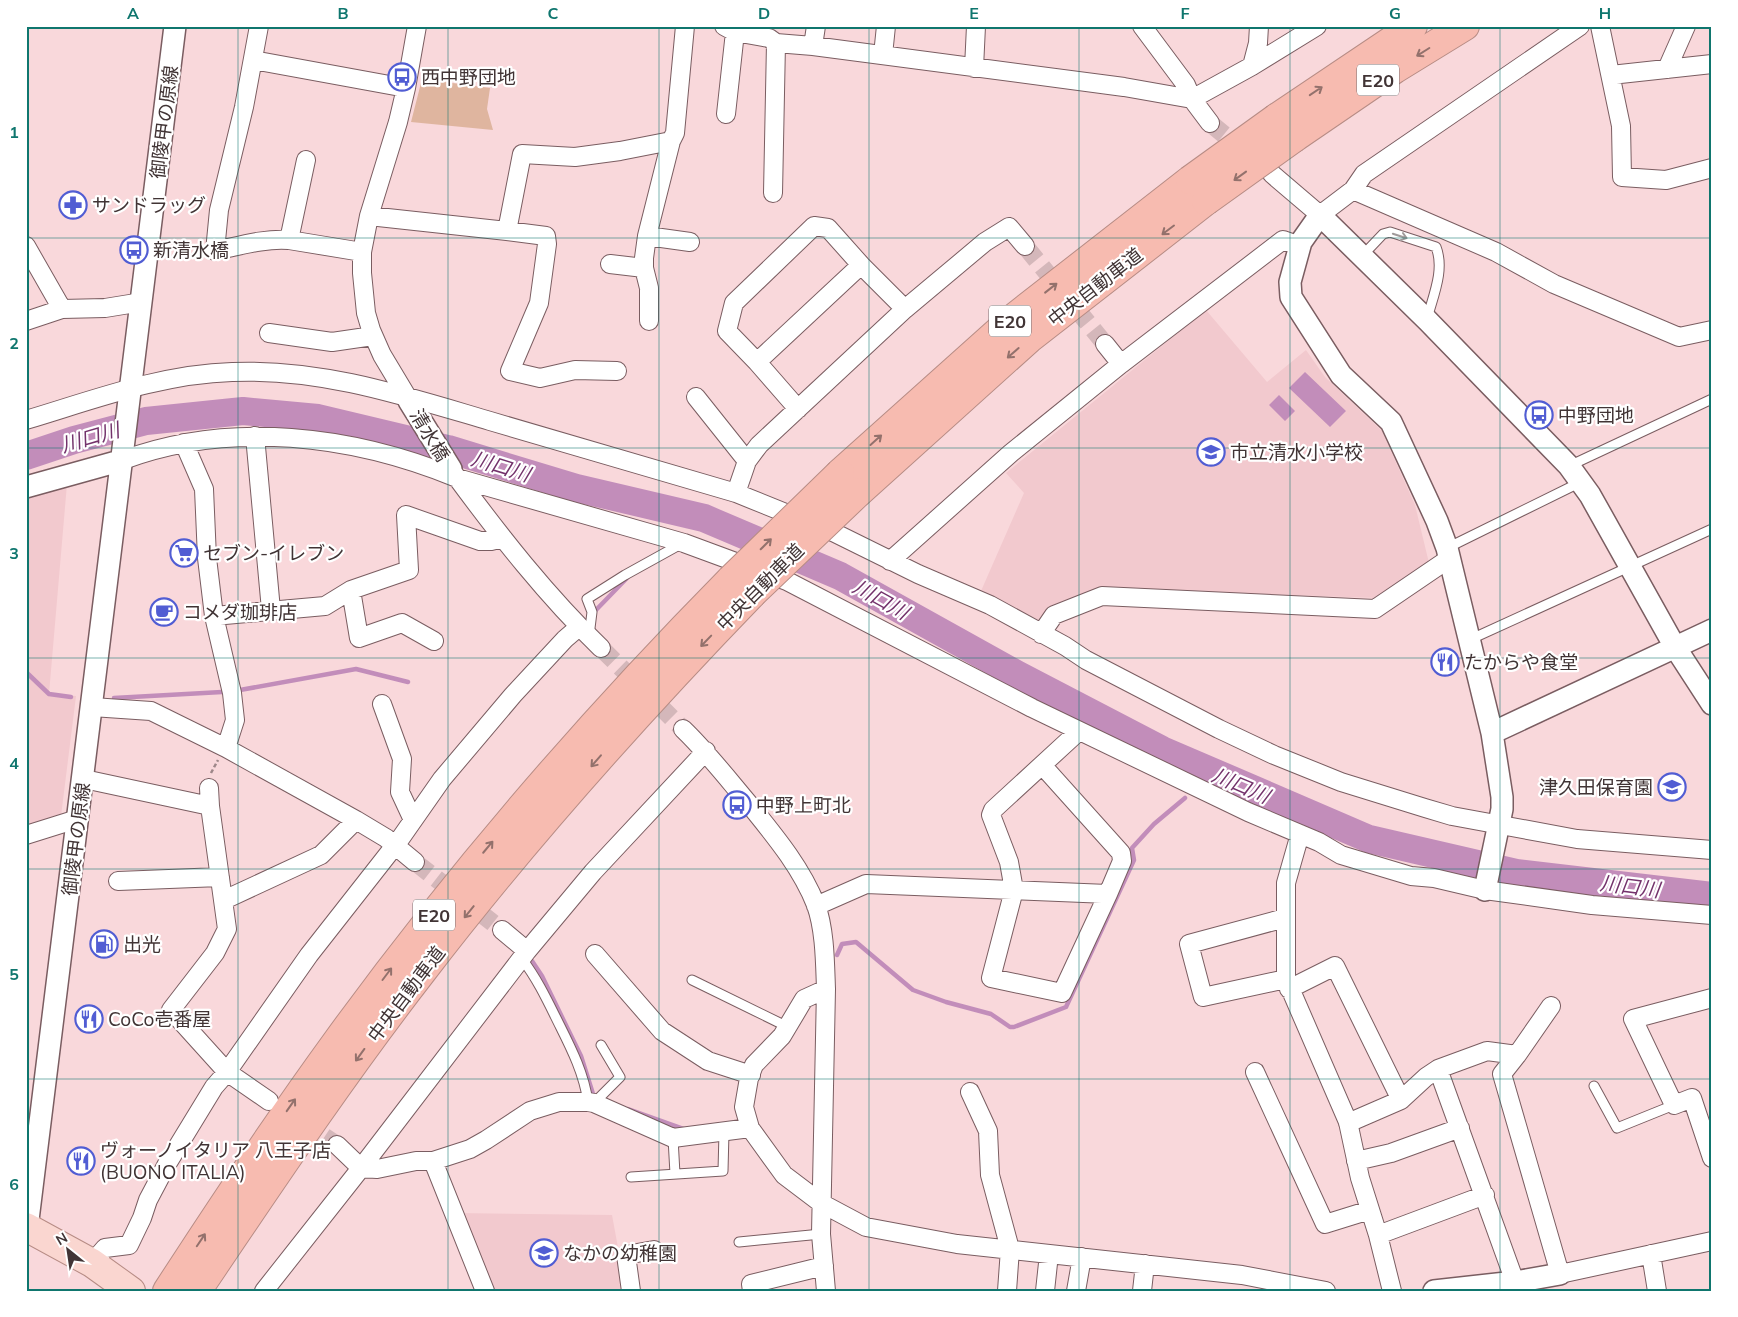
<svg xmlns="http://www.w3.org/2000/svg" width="1738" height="1317" font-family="Mulish,'Noto Sans JP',sans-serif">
<rect width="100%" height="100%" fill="#f9d8db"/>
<path fill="#f2c9ce" d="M 1206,310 L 1267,382 L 1306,350 L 1325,377 L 1382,431 L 1415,505 L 1429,563 L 1378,598 L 1099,588 L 1048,608 L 1041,621 L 981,591 L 1024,493 L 1006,473 Z
M 67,484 L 49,694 L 76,696 L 61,816 L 26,826 L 26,495 Z
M 454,1213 L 612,1215 L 626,1291 L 485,1291 Z"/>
<path fill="#dfb59f" d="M 422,79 L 490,88 L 487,109 L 493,130 L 411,122 Z"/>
<path fill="#c28dba" d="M 1305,372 L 1346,411 L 1330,427 L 1289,388 Z
M 1279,395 L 1295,411 L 1285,421 L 1269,405 Z"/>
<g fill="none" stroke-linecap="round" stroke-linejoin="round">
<path stroke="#c28dba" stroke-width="4.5" d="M 595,611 L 627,578
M 26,672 L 49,694 L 71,697
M 240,690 L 356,669 L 408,682
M 114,698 L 222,692
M 837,955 L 842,944 L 856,942 L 913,990 L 946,1002 L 991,1014 L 1010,1027 L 1014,1027 L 1066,1007 L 1134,860 L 1132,848 L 1154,824 L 1185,798
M 532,961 L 542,976 L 581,1056 L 593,1094
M 628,1109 L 684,1129"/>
<path stroke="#c28dba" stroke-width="28" d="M 26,456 L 74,440 L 146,421 L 243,411 L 318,418 L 448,449 L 576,488 L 704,518 L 840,576 L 1018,675 L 1162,750 L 1369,839 L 1516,873 L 1712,896"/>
<path stroke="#d4b7ba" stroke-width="18" stroke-dasharray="18 9" stroke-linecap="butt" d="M 1210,123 L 1244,151
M 1025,246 L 1105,344
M 601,648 L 683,729
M 415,862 L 502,930
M 302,1122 L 337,1145"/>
<g stroke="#7a5d61" stroke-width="11">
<path id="service" d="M 1362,256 L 1383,234 L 1390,232 L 1436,247 C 1445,270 1433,296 1427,319
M 1569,466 L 1712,399
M 1447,548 L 1581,482
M 589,636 L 592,612 L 587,599 L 625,575 L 681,544
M 1469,640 L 1712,529
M 522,959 C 538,980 548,1002 560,1026 C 572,1050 584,1074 588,1102
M 692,980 L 788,1027
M 1594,1086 L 1617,1128 L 1674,1105
M 594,1103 L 620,1077 L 601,1045
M 673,1138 L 675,1174
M 631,1177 L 723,1171 L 724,1132
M 739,1242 L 821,1234"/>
</g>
<g stroke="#7a5d61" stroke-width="20">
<path id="minor" d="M 259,26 L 244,107 L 219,210 L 215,251 C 239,246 265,238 289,240
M 724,26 L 735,32 L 769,38 L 776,43 L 813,46 L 1124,87 L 1192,99 L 1210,123
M 1142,26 L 1186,85 L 1192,99 L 1252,66 L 1317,26
M 1600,26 L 1621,126 L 1622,177 L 1666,180 L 1712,168
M 813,46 L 816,26
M 883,55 L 886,26
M 253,60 L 406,88
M 1252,66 L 1258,43 L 1259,26
M 974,68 L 976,26
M 1667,69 L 1686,26
M 1611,75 L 1712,64
M 726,114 L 735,32
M 306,160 L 289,240 L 362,252
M 1272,174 L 1320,215 L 1353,190 L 1496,252 L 1554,284 L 1679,337 L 1712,330
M 1353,190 L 1364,174 L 1580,26
M 773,193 L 776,43
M 369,216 L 507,231 L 522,154 L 575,157 L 620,151 L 671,141 L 675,133 L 685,26
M 507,231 L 546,236 L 547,244 L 539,303 L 510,371 L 540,378 L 575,370 L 617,371
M 647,236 L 690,242
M 26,246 L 62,309 L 105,308 L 142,302
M 610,264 L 644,268
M 26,321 L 62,309
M 649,321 L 649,288 L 644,268 L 644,258 L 647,236 L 671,141
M 269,333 L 332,342 L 373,336
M 1105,344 L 1121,364
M 757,362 L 861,265
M 696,397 L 747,461
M 409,400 L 382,355 L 371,330 L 366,313 L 362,273 L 362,252 L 369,216 L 398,122 L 406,88 L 417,26
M 798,409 L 757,362 L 727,331 L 734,303 L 814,226 L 828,228 L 861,265 L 905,309
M 26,420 C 93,400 161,374 232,372 C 321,368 405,396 490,421 C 572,445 654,469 736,493 L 835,533 L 918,574 L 990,605 L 1065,646 L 1086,660 L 1219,729 L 1274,755 L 1341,782 L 1425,808 L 1452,816 L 1577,839 L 1712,850
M 255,436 L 271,610
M 184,443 L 204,489 L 207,558 L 214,616 L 232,693 L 235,720 L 226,748
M 123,460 C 231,420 352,435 457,478 L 684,543 L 787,581 L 1032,708 L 1248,812 L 1319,842 L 1341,855 L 1411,876 L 1434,878 L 1485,890 L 1592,905 L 1712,915
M 455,475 C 500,536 547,596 601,648
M 736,493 L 747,461 L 759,445 L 905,309 L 985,242 L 1009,227 L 1025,246
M 890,561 L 1011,453 L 1121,364 L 1283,240 L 1300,246
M 351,590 L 359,638 L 402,623 L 434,641
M 214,616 L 325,606 L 351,590 L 409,570 L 406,515 L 480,541 L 491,541 L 503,538
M 1041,634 L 1054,615 L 1102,596 L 1375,609 L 1450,558
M 382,704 L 402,759 L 400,792 L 413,820
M 92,707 L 151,711 L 226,748 L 356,820 L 386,838 L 415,862
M 683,729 C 707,752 727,778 749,804 C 774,835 801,867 816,905 C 825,930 825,963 826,989 L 821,1234 L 826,1291
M 1079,731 L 993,810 L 991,815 L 1009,862 L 1014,890 L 991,978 L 1062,993 L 1108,894
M 84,779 L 210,806 L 209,788
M 210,806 L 227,929 L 215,953 L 171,1010 L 227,1072 L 269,1101
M 1300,834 L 1286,883 L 1286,979 L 1348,1122 L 1360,1178 L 1378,1235 L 1392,1291
M 26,835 L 77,819
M 118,881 L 220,877
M 224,900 L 321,855 L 356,820
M 816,906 L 866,884 L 1108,894 L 1122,861 L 1121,853 L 1042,765
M 1285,918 L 1189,944 L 1203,997 L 1286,979
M 502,930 L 527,951
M 595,954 L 662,1031 L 708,1061 L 751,1075
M 1289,989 L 1335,966 L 1401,1100
M 1712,998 L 1633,1019 L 1674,1105 L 1692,1098 L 1712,1158
M 1551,1006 L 1517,1055 L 1502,1074 L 1560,1274 L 1712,1241
M 1438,1069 L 1515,1282
M 1255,1072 L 1325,1224 L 1370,1210
M 970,1092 L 988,1131 L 990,1175 L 1010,1249 L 1007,1291
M 1348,1123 L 1401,1100 L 1426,1077 L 1438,1069 L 1487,1051 L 1517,1055
M 750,1128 L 744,1107 L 749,1078 L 754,1065 L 782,1036 L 804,999 L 826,989
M 337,1145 L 361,1168 L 377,1169 L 416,1161 L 433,1161 L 470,1149 L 486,1140 L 530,1111 L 559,1102 L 588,1102 L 594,1103 L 673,1138 L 750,1128 L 784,1175 L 821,1203 L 866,1227 L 957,1244 L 1242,1275 L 1326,1291
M 433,1161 L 485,1291
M 1356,1161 L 1391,1153 L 1460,1128
M 1378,1235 L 1485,1195
M 1651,1254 L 1657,1291
M 92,1263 L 105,1248 L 129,1245 L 142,1218 L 148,1200 L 167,1164 L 214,1087 L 227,1072 L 309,955 L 400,839 L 442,779 L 513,695 L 565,639 L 579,627
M 264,1291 L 361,1168 L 527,951 L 593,872 L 706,751
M 631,1291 L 626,1255 L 654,1250
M 752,1291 L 751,1284 L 824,1266
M 1045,1291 L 1049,1254
M 1076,1291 L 1082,1257
M 1142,1291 L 1145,1264"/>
</g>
<g stroke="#7a5d61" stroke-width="24">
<path id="tertiary" d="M 409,401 L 451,469
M 26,487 L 123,460
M 1492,733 L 1712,630
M 1485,890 L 1502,809 L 1502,797 L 1492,733 L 1447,548 L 1437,521 L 1391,422 L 1341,375 L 1291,297 L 1290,282 L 1301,242 L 1320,215 L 1427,320 L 1569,466 L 1590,495 L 1675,647 L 1712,704
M 27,1228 L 175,26
M 1434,1291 L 1515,1282 L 1560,1274"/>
</g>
<g stroke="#b78c85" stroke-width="30">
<path id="primary" d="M 26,1227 L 92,1263 L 131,1291"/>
</g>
<g stroke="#b78c85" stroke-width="30">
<path id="motorway" d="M 1276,118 L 1413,26
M 1294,138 L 1395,69 L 1465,26
M 840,473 L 1012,319 L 1190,180
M 859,492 L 1029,339 L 1206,201
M 167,1291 C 222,1206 278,1122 337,1041 C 456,877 589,723 731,579
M 197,1291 C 270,1183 342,1075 422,972 C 524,839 636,714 752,594"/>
</g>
<path stroke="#9e8789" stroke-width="2.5" stroke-dasharray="4 2.5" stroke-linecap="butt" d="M 211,773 L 218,760"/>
<use href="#service" stroke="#fff" stroke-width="9"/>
<use href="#minor" stroke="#fff" stroke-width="18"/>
<use href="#tertiary" stroke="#fff" stroke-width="21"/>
<use href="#primary" stroke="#fad6d0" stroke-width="28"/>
<use href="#motorway" stroke="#f7bbb0" stroke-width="28"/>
<g stroke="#b78c85" stroke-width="30" stroke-linecap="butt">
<path id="motorway-bridge" d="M 1190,180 L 1276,118
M 1206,201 L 1294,138
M 731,579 L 840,473
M 752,594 L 859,492"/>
</g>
<use href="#motorway-bridge" stroke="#f7bbb0" stroke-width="28"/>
</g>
<defs><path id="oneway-shaft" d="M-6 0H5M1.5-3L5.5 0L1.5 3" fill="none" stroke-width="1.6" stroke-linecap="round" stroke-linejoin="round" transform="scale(1.25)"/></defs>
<g stroke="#93716c">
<use href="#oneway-shaft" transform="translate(1423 52) rotate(148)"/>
<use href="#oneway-shaft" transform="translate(1316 91) rotate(-34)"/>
<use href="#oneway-shaft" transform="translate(1240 176) rotate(144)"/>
<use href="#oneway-shaft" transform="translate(1168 230) rotate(143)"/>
<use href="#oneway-shaft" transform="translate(1051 288) rotate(-38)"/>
<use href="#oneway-shaft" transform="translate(1013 353) rotate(139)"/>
<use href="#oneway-shaft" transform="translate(876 440) rotate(-42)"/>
<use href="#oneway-shaft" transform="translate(766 544) rotate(-45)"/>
<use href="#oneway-shaft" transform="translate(706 641) rotate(134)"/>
<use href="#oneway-shaft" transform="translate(596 761) rotate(131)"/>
<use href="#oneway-shaft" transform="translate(488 847) rotate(-50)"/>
<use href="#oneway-shaft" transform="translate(469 912) rotate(129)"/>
<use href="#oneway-shaft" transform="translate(387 974) rotate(-53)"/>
<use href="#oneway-shaft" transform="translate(360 1055) rotate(126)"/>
<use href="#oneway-shaft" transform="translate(291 1105) rotate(-55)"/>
<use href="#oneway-shaft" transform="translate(201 1240) rotate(-56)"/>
</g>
<use stroke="#a09a9a" href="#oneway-shaft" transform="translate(1400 236) rotate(18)"/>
<path fill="none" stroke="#0f766e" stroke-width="1" stroke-opacity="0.55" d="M 238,26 L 238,1291M 448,26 L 448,1291M 659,26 L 659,1291M 869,26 L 869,1291M 1079,26 L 1079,1291M 1290,26 L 1290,1291M 1500,26 L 1500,1291M 26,238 L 1712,238M 26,448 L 1712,448M 26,658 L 1712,658M 26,869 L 1712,869M 26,1079 L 1712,1079"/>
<defs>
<g id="bus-ring" transform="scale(1.4375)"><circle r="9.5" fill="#fff" stroke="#515dd3" stroke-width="1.5"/><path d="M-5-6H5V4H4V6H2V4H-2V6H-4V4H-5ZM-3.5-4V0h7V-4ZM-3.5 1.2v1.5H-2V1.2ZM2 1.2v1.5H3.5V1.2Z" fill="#515dd3"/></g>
<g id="pharmacy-ring" transform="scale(1.4375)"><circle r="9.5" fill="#fff" stroke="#515dd3" stroke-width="1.5"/><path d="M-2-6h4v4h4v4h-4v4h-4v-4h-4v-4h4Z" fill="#515dd3"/></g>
<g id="school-ring" transform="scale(1.4375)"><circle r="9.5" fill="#fff" stroke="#515dd3" stroke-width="1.5"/><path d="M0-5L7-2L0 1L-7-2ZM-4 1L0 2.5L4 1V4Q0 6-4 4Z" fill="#515dd3"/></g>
<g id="supermarket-ring" transform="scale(1.4375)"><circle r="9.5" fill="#fff" stroke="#515dd3" stroke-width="1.5"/><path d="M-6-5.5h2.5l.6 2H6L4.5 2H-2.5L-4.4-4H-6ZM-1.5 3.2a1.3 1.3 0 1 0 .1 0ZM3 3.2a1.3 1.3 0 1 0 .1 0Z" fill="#515dd3"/></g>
<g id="cafe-ring" transform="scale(1.4375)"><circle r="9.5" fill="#fff" stroke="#515dd3" stroke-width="1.5"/><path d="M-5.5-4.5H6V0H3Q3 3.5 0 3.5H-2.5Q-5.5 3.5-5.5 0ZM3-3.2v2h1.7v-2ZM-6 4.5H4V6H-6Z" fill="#515dd3"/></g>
<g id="restaurant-ring" transform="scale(1.4375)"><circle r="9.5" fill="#fff" stroke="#515dd3" stroke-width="1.5"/><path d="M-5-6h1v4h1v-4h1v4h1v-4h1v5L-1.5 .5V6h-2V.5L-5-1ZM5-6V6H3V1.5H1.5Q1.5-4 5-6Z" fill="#515dd3"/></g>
<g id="fuel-ring" transform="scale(1.4375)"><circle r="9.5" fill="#fff" stroke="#515dd3" stroke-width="1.5"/><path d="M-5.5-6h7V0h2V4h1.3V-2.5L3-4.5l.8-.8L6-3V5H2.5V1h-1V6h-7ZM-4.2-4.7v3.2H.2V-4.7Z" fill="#515dd3"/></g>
</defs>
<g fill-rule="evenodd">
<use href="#bus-ring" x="402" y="77"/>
<use href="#pharmacy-ring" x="73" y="205"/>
<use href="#bus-ring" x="134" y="250"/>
<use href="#bus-ring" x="1539" y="415"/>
<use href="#school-ring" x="1211" y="452"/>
<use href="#supermarket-ring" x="184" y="553"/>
<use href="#cafe-ring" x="164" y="612"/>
<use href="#restaurant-ring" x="1445" y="662"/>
<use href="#school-ring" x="1672" y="787"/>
<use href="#bus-ring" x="737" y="805"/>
<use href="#fuel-ring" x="104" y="944"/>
<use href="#restaurant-ring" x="89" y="1019"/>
<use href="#restaurant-ring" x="81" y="1161"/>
<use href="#school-ring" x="544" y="1253"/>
</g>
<g text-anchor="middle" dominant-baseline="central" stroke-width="4.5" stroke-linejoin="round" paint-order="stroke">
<g fill="#fff" stroke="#7a7172" stroke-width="1">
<rect x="1357" y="64.5" width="42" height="31" rx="4"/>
<rect x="989" y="305.5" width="42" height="31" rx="4"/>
<rect x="413" y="899.5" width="42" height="31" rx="4"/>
</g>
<g font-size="18" font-weight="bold" fill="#413435">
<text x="1378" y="80">E20</text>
<text x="1010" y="321">E20</text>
<text x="434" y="915">E20</text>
</g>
<g font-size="19" fill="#413435" stroke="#fff" text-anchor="start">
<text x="421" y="77">西中野団地</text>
<text x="92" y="205">サンドラッグ</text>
<text x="153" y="250">新清水橋</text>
<text x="1558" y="415">中野団地</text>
<text x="1230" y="452">市立清水小学校</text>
<text x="203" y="553">セブン-イレブン</text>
<text x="183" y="612">コメダ珈琲店</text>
<text x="1464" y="662">たからや食堂</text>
<text x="1653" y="787" text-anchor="end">津久田保育園</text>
<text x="756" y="805">中野上町北</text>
<text x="123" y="944">出光</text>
<text x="108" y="1019">CoCo壱番屋</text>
<text x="100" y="1150">ヴォーノイタリア 八王子店<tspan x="100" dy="22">(BUONO ITALIA)</tspan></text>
<text x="563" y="1253">なかの幼稚園</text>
</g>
<g font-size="19" fill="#413435" stroke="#fff">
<text transform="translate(164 122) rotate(-83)">御陵甲の原線</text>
<text transform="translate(1095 287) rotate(-38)">中央自動車道</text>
<text transform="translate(430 435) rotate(59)">清水橋</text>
<text transform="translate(760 587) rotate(-45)">中央自動車道</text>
<text transform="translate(76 839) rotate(-83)">御陵甲の原線</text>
<text transform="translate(406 994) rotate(-53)">中央自動車道</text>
</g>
<g font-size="20" font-style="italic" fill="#73326b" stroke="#fff">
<text transform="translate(90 437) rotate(-16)">川口川</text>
<text transform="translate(501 466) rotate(17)">川口川</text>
<text transform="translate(881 599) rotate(29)">川口川</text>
<text transform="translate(1241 785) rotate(23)">川口川</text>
<text transform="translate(1630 886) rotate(7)">川口川</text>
</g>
</g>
<rect width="1738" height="1317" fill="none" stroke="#ffffff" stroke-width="55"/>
<g transform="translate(68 1250) rotate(330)" stroke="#ffffff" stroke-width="4" paint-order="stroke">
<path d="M0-4L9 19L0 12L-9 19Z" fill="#413435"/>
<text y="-8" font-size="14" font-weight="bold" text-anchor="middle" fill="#413435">N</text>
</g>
<rect x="28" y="28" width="1682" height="1262" fill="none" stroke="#0f766e" stroke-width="2"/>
<g font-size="16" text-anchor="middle" font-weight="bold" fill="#0f766e">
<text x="133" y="19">A</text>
<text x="343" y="19">B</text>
<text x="553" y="19">C</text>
<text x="764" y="19">D</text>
<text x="974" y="19">E</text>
<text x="1185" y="19">F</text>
<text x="1395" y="19">G</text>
<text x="1605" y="19">H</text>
<text x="14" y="138">1</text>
<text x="14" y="349">2</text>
<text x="14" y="559">3</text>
<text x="14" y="769">4</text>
<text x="14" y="980">5</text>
<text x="14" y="1190">6</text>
</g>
</svg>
